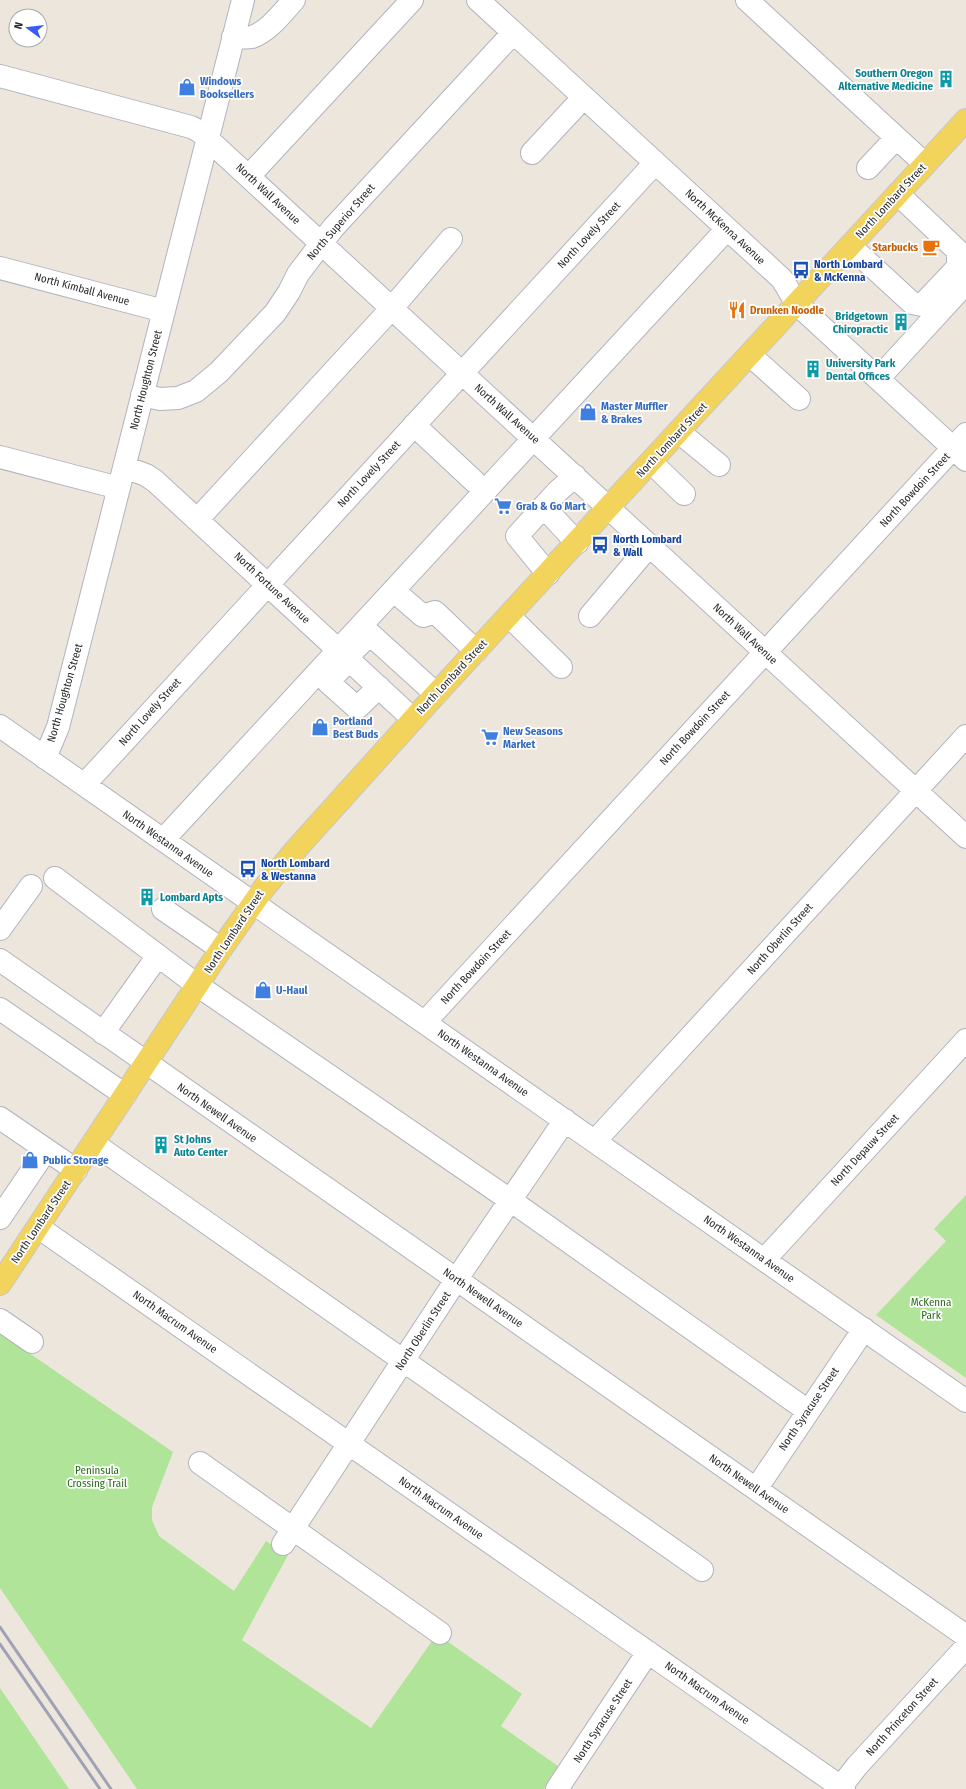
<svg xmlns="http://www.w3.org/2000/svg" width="966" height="1789" font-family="'Fira Sans Condensed',sans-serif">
<rect width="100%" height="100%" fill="#ede6dd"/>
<path fill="#b0e498" d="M 966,1195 L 966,1378 L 876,1315 L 946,1241 L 934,1229 Z
M 0,1333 L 173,1452 L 152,1507 L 152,1520 L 159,1536 L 234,1591 L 266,1541 L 288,1555 L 242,1640 L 371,1728 L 437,1634 L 522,1694 L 501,1726 L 558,1766 L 544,1789 L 137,1789 L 0,1588 Z
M 0,1688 L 69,1789 L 0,1789 Z"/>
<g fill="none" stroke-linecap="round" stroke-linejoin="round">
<g stroke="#b1b3bf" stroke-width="24">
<path id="minor" d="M 478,0 L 782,279 L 797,304 L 966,460
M 747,0 L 925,164
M 233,37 C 239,37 246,38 252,37 C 268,32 283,12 294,0
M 0,76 L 191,127 L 199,131 L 966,837
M 532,153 L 584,97
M 868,168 L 896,138
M 249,176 L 412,0
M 850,246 L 912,303 L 922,305 L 958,267 L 958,251 L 898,194
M 0,268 L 164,311
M 750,355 L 799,399
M 878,379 L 966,283
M 142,395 L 160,399 L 178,398 L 196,391 L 219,372 L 275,313 L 289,292 L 298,274 L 333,228 L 513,33
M 414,425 L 475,482
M 679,432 L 719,465
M 0,457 L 119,488
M 651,462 L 684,494
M 124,467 L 146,475 L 155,481 L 413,719
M 544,507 L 577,543
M 197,520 L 392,308 L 451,239
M 548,574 L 517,536 L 557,492 L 575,476
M 394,591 L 423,616 L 435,612 L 476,651
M 509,616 L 561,667
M 590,616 L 649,546
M 352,652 L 370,634 L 436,694
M 347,662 L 328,682 L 357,708 L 379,687
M 0,726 L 966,1401
M 45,758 L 58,727 L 243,0
M 84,785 L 655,163
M 163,840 L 727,229
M 55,878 L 197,985 L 510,1200 L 808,1411
M 163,909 L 221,949
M 0,929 L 31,886
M 0,960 L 966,1636
M 0,1009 L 125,1095
M 425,1022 L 966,434
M 103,1033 L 152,964
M 0,1118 L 76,1170
M 595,1141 L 966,736
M 93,1143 L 702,1570
M 0,1218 L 46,1150
M 38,1227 L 844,1789
M 764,1260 L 966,1040
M 0,1320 L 32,1342
M 200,1463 L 440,1633
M 756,1489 L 864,1329
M 283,1544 L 456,1280 L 565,1120
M 557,1789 L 648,1652
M 839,1789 L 857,1766 L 966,1647"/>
</g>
<g stroke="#c8c8c8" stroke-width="24">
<path id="major" d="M 0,1284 L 221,949 L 264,888 L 298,847 L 436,694 L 966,120"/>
</g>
<use href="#minor" stroke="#fff" stroke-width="22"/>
<use href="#major" stroke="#f2d35c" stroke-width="22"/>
<path stroke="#9fa2b5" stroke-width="3" d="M 0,1627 L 111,1789
M 0,1644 L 100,1789"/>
</g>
<defs>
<g id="building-bare" transform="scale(1.38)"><path d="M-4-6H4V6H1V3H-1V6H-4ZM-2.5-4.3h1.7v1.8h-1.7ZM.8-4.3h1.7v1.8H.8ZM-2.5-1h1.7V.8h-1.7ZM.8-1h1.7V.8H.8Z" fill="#0f9aa8" stroke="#fff" stroke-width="2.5" paint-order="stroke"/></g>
<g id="shop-bare" transform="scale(1.38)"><path d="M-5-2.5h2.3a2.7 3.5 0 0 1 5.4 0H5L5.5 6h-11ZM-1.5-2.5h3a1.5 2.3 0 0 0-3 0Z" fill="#3f7fe0" stroke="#fff" stroke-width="2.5" paint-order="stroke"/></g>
<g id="cafe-bare" transform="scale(1.38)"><path d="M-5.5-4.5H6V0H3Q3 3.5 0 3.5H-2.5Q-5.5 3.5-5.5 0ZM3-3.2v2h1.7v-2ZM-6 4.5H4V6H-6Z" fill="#e8710a" stroke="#fff" stroke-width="2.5" paint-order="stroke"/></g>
<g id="bus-bare" transform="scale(1.38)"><path d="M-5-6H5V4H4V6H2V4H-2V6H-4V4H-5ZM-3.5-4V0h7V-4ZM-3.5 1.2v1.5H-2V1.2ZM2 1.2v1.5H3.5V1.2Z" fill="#1a4fb4" stroke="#fff" stroke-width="2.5" paint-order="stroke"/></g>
<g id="restaurant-bare" transform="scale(1.38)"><path d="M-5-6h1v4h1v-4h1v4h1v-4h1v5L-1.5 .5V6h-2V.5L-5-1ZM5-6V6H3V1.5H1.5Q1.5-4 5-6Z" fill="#e8710a" stroke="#fff" stroke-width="2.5" paint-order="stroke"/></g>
<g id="supermarket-bare" transform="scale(1.38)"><path d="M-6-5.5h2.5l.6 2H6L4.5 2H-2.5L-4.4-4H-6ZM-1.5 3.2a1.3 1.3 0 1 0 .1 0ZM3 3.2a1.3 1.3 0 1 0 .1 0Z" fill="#3f7fe0" stroke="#fff" stroke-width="2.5" paint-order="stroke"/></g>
</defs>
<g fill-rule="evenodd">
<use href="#building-bare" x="946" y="79"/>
<use href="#shop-bare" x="187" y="87"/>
<use href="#cafe-bare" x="931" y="247"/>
<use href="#bus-bare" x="801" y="270"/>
<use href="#restaurant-bare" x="737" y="310"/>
<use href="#building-bare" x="901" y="322"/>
<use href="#building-bare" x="813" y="369"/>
<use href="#shop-bare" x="588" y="412"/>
<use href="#supermarket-bare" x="503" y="506"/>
<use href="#bus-bare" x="600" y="545"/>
<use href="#shop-bare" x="320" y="727"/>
<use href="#supermarket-bare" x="490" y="737"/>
<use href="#bus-bare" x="248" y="869"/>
<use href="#building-bare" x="147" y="897"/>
<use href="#shop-bare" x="263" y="990"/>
<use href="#building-bare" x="161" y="1145"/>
<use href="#shop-bare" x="30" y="1160"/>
</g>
<g text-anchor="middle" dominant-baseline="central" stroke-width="3.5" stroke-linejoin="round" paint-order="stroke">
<g font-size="11" font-weight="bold" fill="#0d838f" stroke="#fff" text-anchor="start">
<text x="933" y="73" text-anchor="end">Southern Oregon<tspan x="933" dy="13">Alternative Medicine</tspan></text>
<text x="888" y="316" text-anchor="end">Bridgetown<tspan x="888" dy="13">Chiropractic</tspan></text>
<text x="826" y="363">University Park<tspan x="826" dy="13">Dental Offices</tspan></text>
<text x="160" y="897">Lombard Apts</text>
<text x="174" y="1139">St Johns<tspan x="174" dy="13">Auto Center</tspan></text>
</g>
<g font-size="11" font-weight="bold" fill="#366cbe" stroke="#fff" text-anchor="start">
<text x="200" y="81">Windows<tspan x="200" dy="13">Booksellers</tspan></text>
<text x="601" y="406">Master Muffler<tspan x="601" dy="13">&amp; Brakes</tspan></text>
<text x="516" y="506">Grab &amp; Go Mart</text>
<text x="333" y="721">Portland<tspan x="333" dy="13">Best Buds</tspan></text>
<text x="503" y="731">New Seasons<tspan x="503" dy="13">Market</tspan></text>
<text x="276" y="990">U-Haul</text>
<text x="43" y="1160">Public Storage</text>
</g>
<g font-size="11" fill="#2b2b2b" stroke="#fff">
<text transform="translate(268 194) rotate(43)">North Wall Avenue</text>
<text transform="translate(891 201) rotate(-47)">North Lombard Street</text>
<text transform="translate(341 222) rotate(-49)">North Superior Street</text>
<text transform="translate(725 227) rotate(43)">North McKenna Avenue</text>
<text transform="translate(589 235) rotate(-47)">North Lovely Street</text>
<text transform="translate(82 289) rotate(15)">North Kimball Avenue</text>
<text transform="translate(146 380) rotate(-76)">North Houghton Street</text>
<text transform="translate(507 414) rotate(42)">North Wall Avenue</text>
<text transform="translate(672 440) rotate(-47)">North Lombard Street</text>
<text transform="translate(369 474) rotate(-47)">North Lovely Street</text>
<text transform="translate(915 490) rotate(-47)">North Bowdoin Street</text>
<text transform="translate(272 588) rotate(43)">North Fortune Avenue</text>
<text transform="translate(745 634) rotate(43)">North Wall Avenue</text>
<text transform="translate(452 677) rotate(-47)">North Lombard Street</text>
<text transform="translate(65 693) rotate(-74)">North Houghton Street</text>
<text transform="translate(150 712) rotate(-48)">North Lovely Street</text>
<text transform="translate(695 728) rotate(-47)">North Bowdoin Street</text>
<text transform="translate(168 844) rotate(35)">North Westanna Avenue</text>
<text transform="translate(234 932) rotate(-56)">North Lombard Street</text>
<text transform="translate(780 939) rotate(-48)">North Oberlin Street</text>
<text transform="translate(476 967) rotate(-47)">North Bowdoin Street</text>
<text transform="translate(483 1063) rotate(35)">North Westanna Avenue</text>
<text transform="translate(217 1113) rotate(35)">North Newell Avenue</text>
<text transform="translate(865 1150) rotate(-47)">North Depauw Street</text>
<text transform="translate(41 1222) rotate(-56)">North Lombard Street</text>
<text transform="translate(749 1249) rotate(35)">North Westanna Avenue</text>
<text transform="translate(483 1298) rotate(35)">North Newell Avenue</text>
<text transform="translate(175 1322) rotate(35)">North Macrum Avenue</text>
<text transform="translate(423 1331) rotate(-57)">North Oberlin Street</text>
<text transform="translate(809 1409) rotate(-56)">North Syracuse Street</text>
<text transform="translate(749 1484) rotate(35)">North Newell Avenue</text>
<text transform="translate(441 1508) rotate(35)">North Macrum Avenue</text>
<text transform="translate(707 1693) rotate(35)">North Macrum Avenue</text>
<text transform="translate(902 1717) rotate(-48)">North Princeton Street</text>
<text transform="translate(603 1721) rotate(-57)">North Syracuse Street</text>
</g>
<g font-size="11" font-weight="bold" fill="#c56008" stroke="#fff" text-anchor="end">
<text x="918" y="247">Starbucks</text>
<text x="750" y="310" text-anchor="start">Drunken Noodle</text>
</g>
<g font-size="11" font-weight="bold" fill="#164399" stroke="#fff" text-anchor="start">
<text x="814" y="264">North Lombard<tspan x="814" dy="13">&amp; McKenna</tspan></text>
<text x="613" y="539">North Lombard<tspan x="613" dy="13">&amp; Wall</tspan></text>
<text x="261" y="863">North Lombard<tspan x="261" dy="13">&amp; Westanna</tspan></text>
</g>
<g font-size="11" fill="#286919" stroke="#fff">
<text x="931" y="1302">McKenna<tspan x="931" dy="13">Park</tspan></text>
<text x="97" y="1470">Peninsula<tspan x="97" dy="13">Crossing Trail</tspan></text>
</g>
</g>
<g transform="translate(28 28) rotate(285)"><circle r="19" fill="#ffffff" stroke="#aaaaaa"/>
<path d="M0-3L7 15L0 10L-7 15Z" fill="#3b5afc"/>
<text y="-6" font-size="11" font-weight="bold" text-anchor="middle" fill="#2b2b2b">N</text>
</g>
</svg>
